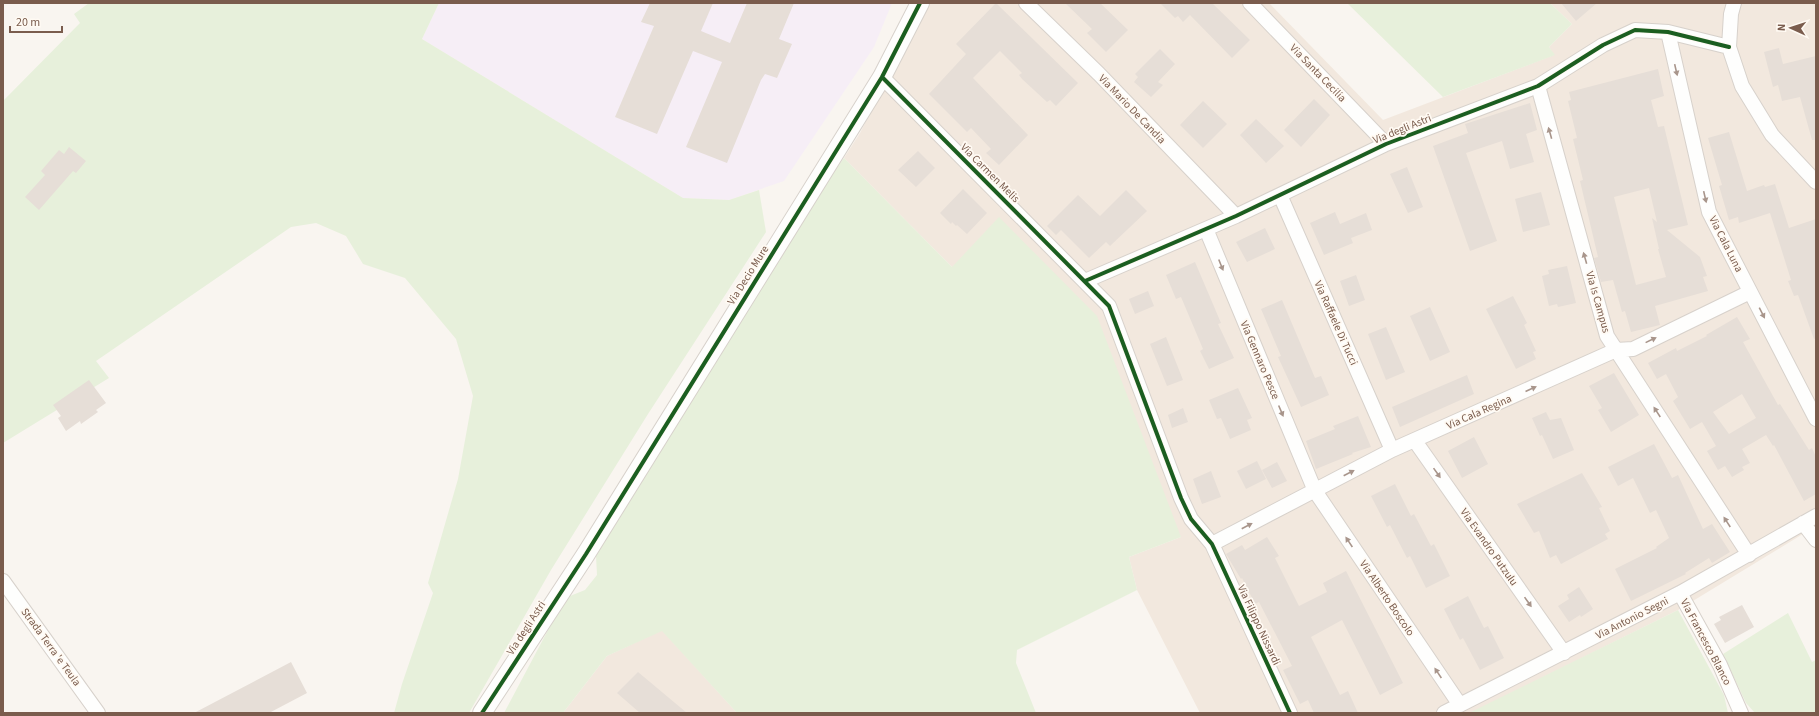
<svg xmlns="http://www.w3.org/2000/svg" width="1819" height="716" font-family="'Source Sans 3',sans-serif">
<rect width="100%" height="100%" fill="#f9f5f0"/>
<path fill="#f2e8de" d="M 925,3 L 1269,3 L 1383,120 L 1554,55 L 1549,47 L 1572,24 L 1550,3 L 1816,3 L 1816,526 L 1678,610 L 1471,713 L 1200,713 L 1137,590 L 1129,557 L 1181,537 L 952,267 L 844,158 L 860,133 Z
M 662,630 L 737,713 L 563,713 L 607,656 Z"/>
<path fill="#f6eef6" d="M 439,3 L 892,3 L 874,47 L 784,181 L 729,200 L 683,198 L 422,39 Z"/>
<path fill="#e7f0db" d="M 89,3 L 439,3 L 422,39 L 683,198 L 729,200 L 759,190 L 766,232 L 648,414 L 551,570 L 469,713 L 394,713 L 402,684 L 433,593 L 428,583 L 458,479 L 473,396 L 456,339 L 405,278 L 363,264 L 346,236 L 316,223 L 291,227 L 96,361 L 109,378 L 3,443 L 3,101 L 80,23 L 74,14 Z
M 1347,3 L 1550,3 L 1572,24 L 1549,47 L 1555,55 L 1443,97 Z
M 844,158 L 952,267 L 999,217 L 1097,316 L 1181,537 L 1129,557 L 1137,590 L 1017,650 L 1016,663 L 1036,713 L 737,713 L 662,631 L 607,656 L 563,713 L 504,713 L 565,598 L 585,590 L 597,575 L 596,556 L 643,477 L 822,188 Z
M 1678,610 L 1724,695 L 1728,713 L 1469,713 Z
M 1788,613 L 1812,662 L 1816,660 L 1816,713 L 1755,713 L 1746,703 L 1723,654 Z"/>
<path fill="#e6ded7" fill-rule="evenodd" d="M 650,3 L 713,3 L 701,31 L 730,43 L 747,3 L 794,3 L 779,39 L 792,44 L 777,78 L 765,74 L 761,80 L 727,163 L 686,147 L 722,62 L 693,51 L 657,134 L 615,117 L 654,26 L 641,22 Z
M 996,3 L 1078,83 L 1056,106 L 1050,100 L 1047,102 L 1022,79 L 1019,75 L 1022,73 L 1000,51 L 973,78 L 1028,135 L 999,165 L 986,153 L 991,149 L 971,128 L 967,132 L 929,94 L 966,54 L 956,44 Z
M 1065,3 L 1100,3 L 1128,30 L 1106,52 L 1087,33 L 1092,29 Z
M 1160,3 L 1212,3 L 1250,40 L 1232,58 L 1190,15 L 1183,22 L 1178,16 L 1175,18 Z
M 1561,3 L 1597,3 L 1576,21 Z
M 1779,48 L 1783,64 L 1816,56 L 1816,140 L 1812,140 L 1800,97 L 1782,101 L 1778,85 L 1773,87 L 1764,52 Z
M 1160,49 L 1175,64 L 1158,82 L 1163,85 L 1151,97 L 1134,82 L 1138,77 L 1135,74 Z
M 1658,69 L 1664,96 L 1651,100 L 1658,127 L 1664,126 L 1688,225 L 1667,230 L 1700,257 L 1707,276 L 1703,277 L 1708,291 L 1655,306 L 1660,325 L 1631,332 L 1625,311 L 1622,312 L 1613,280 L 1601,282 L 1594,258 L 1598,257 L 1580,181 L 1583,180 L 1573,139 L 1577,138 L 1568,101 L 1571,100 L 1569,92 ZM 1649,188 L 1657,222 L 1652,218 L 1659,249 L 1658,249 L 1666,277 L 1636,285 L 1614,197 Z
M 1314,99 L 1330,115 L 1301,147 L 1284,130 Z
M 1203,101 L 1227,124 L 1203,148 L 1180,125 Z
M 1530,103 L 1537,130 L 1526,134 L 1534,162 L 1510,169 L 1502,141 L 1466,153 L 1497,241 L 1470,251 L 1433,146 L 1468,133 L 1465,124 Z
M 1256,119 L 1284,146 L 1266,163 L 1240,135 Z
M 1729,132 L 1747,191 L 1764,185 L 1765,187 L 1775,184 L 1789,228 L 1816,219 L 1816,338 L 1814,339 L 1798,295 L 1794,296 L 1788,281 L 1791,280 L 1770,213 L 1739,223 L 1738,217 L 1729,220 L 1719,186 L 1722,185 L 1708,138 Z
M 69,147 L 86,161 L 76,173 L 73,171 L 39,210 L 25,197 L 45,175 L 41,171 L 59,150 L 64,154 Z
M 918,151 L 935,168 L 916,187 L 898,170 Z
M 1407,167 L 1423,207 L 1408,213 L 1390,174 Z
M 963,189 L 987,213 L 967,234 L 957,225 L 956,226 L 952,222 L 951,224 L 940,213 Z
M 1126,190 L 1147,211 L 1110,246 L 1106,242 L 1089,258 L 1061,230 L 1056,235 L 1047,226 L 1078,195 L 1100,216 Z
M 1541,192 L 1550,225 L 1523,232 L 1515,199 Z
M 1335,212 L 1340,224 L 1366,213 L 1372,230 L 1351,238 L 1353,243 L 1324,255 L 1310,223 Z
M 1265,228 L 1275,249 L 1247,262 L 1236,242 Z
M 1195,262 L 1221,323 L 1218,324 L 1234,358 L 1209,369 L 1200,351 L 1203,349 L 1181,297 L 1176,299 L 1166,275 Z
M 1567,266 L 1576,303 L 1558,307 L 1557,304 L 1549,306 L 1542,276 L 1549,274 L 1548,270 Z
M 1356,275 L 1365,300 L 1349,306 L 1340,281 Z
M 1148,291 L 1154,306 L 1135,314 L 1129,299 Z
M 1513,296 L 1527,323 L 1524,325 L 1536,351 L 1533,352 L 1536,359 L 1516,369 L 1486,309 Z
M 1282,300 L 1315,378 L 1321,376 L 1329,395 L 1301,407 L 1278,357 L 1281,356 L 1261,309 Z
M 1430,307 L 1450,352 L 1430,361 L 1410,316 Z
M 1737,317 L 1750,339 L 1743,342 L 1778,405 L 1780,404 L 1809,450 L 1812,448 L 1816,457 L 1816,494 L 1804,501 L 1774,445 L 1773,446 L 1766,435 L 1742,449 L 1750,463 L 1742,467 L 1744,470 L 1732,477 L 1725,466 L 1718,470 L 1707,451 L 1716,446 L 1702,422 L 1690,429 L 1673,401 L 1678,397 L 1666,374 L 1657,379 L 1648,363 L 1676,348 L 1677,351 L 1707,336 L 1706,335 ZM 1742,394 L 1756,418 L 1729,434 L 1713,412 Z
M 1386,327 L 1405,372 L 1386,380 L 1368,334 Z
M 1166,337 L 1183,380 L 1167,386 L 1150,344 Z
M 1614,373 L 1639,415 L 1611,432 L 1598,410 L 1602,408 L 1589,386 Z
M 1467,375 L 1474,394 L 1400,427 L 1392,407 Z
M 89,380 L 106,403 L 96,410 L 98,412 L 81,424 L 80,421 L 66,431 L 58,418 L 61,416 L 53,405 Z
M 1238,388 L 1252,418 L 1247,420 L 1251,430 L 1230,439 L 1221,418 L 1217,419 L 1209,400 Z
M 1183,408 L 1188,422 L 1172,428 L 1168,415 Z
M 1546,412 L 1550,420 L 1561,418 L 1574,450 L 1553,459 L 1542,435 L 1540,436 L 1532,418 Z
M 1358,416 L 1371,447 L 1352,453 L 1353,454 L 1316,469 L 1306,441 L 1335,429 L 1333,426 Z
M 1474,437 L 1488,464 L 1462,478 L 1448,451 Z
M 1654,444 L 1672,478 L 1678,475 L 1703,529 L 1712,524 L 1730,552 L 1712,563 L 1709,558 L 1685,573 L 1686,574 L 1631,601 L 1615,569 L 1657,548 L 1656,547 L 1669,538 L 1656,510 L 1650,513 L 1633,478 L 1618,486 L 1608,467 Z
M 1257,461 L 1266,479 L 1246,489 L 1237,471 Z
M 1277,462 L 1287,481 L 1272,488 L 1262,470 Z
M 1211,471 L 1221,497 L 1202,504 L 1193,479 Z
M 1582,473 L 1602,507 L 1599,508 L 1610,531 L 1605,534 L 1608,539 L 1561,564 L 1556,555 L 1550,558 L 1539,531 L 1534,533 L 1517,504 Z
M 1395,484 L 1411,516 L 1414,514 L 1431,546 L 1434,544 L 1450,576 L 1426,588 L 1410,556 L 1407,558 L 1390,525 L 1387,527 L 1371,496 Z
M 1267,537 L 1279,556 L 1275,558 L 1299,606 L 1327,592 L 1323,583 L 1346,571 L 1403,683 L 1380,695 L 1342,620 L 1311,637 L 1340,695 L 1348,691 L 1358,713 L 1314,713 L 1308,700 L 1300,704 L 1283,670 L 1292,666 L 1259,602 L 1255,604 L 1242,578 L 1241,579 L 1226,554 L 1242,545 L 1245,550 Z
M 1579,587 L 1593,609 L 1581,617 L 1580,615 L 1569,622 L 1558,606 L 1569,599 L 1567,595 Z
M 1468,596 L 1484,628 L 1488,626 L 1504,658 L 1480,670 L 1463,638 L 1460,640 L 1444,609 Z
M 1742,605 L 1754,627 L 1725,643 L 1714,624 L 1721,620 L 1719,617 Z
M 291,662 L 307,693 L 269,713 L 194,713 Z
M 638,672 L 687,713 L 640,713 L 617,693 Z"/>
<g fill="none" stroke-linecap="round" stroke-linejoin="round">
<g stroke="#d7d1cb" stroke-width="16">
<path id="minor" d="M 1026,3 L 1099,74 L 1236,216
M 1250,3 L 1386,144
M 1734,3 L 1731,14 L 1729,47 L 1742,86 L 1772,135 L 1816,182
M 1668,32 L 1709,212 L 1816,419
M 882,77 L 1109,306 L 1181,498 L 1191,519 L 1212,544 L 1290,713
M 1538,86 L 1607,336 L 1749,555
M 1280,195 L 1392,450
M 1206,229 L 1315,491 L 1460,705
M 1085,281 L 1236,216 L 1386,144 L 1538,86 L 1603,45 L 1635,30 L 1668,32 L 1729,47
M 1415,441 L 1564,653
M 1803,523 L 1816,540
M 1212,544 L 1392,450 L 1616,350 L 1633,349 L 1750,292
M 3,581 L 98,713
M 1680,593 L 1720,665 L 1741,713
M 1444,713 L 1680,593 L 1816,516"/>
</g>
<g stroke="#d7d1cb" stroke-width="20">
<path id="tertiary" d="M 482,713 L 586,554 L 882,77 L 920,3"/>
</g>
<use href="#minor" stroke="#fefefd" stroke-width="14"/>
<use href="#tertiary" stroke="#fefefd" stroke-width="18"/>
<g stroke="#fffaf3" stroke-width="6">
<path id="cycleway" d="M 882,77 L 1109,306 L 1181,498 L 1191,519 L 1212,544 L 1290,713
M 1085,281 L 1236,216 L 1386,144 L 1538,86 L 1603,45 L 1635,30 L 1668,32 L 1729,47
M 482,713 L 586,554 L 882,77 L 920,3"/>
</g>
<use href="#cycleway" stroke="#1b5e20" stroke-width="4"/>
</g>
<defs><path id="oneway-solid" d="M-6-.8H1V-3.2L6.5 0L1 3.2V.8H-6Z"/></defs>
<g fill="#a8958b">
<use href="#oneway-solid" transform="translate(1676 70) rotate(77)"/>
<use href="#oneway-solid" transform="translate(1550 133) rotate(-106)"/>
<use href="#oneway-solid" transform="translate(1705 197) rotate(77)"/>
<use href="#oneway-solid" transform="translate(1585 258) rotate(-106)"/>
<use href="#oneway-solid" transform="translate(1221 265) rotate(68)"/>
<use href="#oneway-solid" transform="translate(1762 313) rotate(63)"/>
<use href="#oneway-solid" transform="translate(1651 340) rotate(-26)"/>
<use href="#oneway-solid" transform="translate(1531 389) rotate(-24)"/>
<use href="#oneway-solid" transform="translate(1281 411) rotate(67)"/>
<use href="#oneway-solid" transform="translate(1657 412) rotate(-123)"/>
<use href="#oneway-solid" transform="translate(1349 473) rotate(-27)"/>
<use href="#oneway-solid" transform="translate(1437 473) rotate(55)"/>
<use href="#oneway-solid" transform="translate(1727 522) rotate(-123)"/>
<use href="#oneway-solid" transform="translate(1247 526) rotate(-28)"/>
<use href="#oneway-solid" transform="translate(1349 542) rotate(-124)"/>
<use href="#oneway-solid" transform="translate(1528 602) rotate(55)"/>
<use href="#oneway-solid" transform="translate(1438 673) rotate(-124)"/>
</g>
<g text-anchor="middle" dominant-baseline="central" stroke-width="3.5" stroke-linejoin="round" paint-order="stroke">
<g font-size="11" fill="#7a5c4d" stroke="#fffaf3">
<text transform="translate(1318 73) rotate(46)">Via Santa Cecilia</text>
<text transform="translate(1132 109) rotate(46)">Via Mario De Candia</text>
<text transform="translate(1402 129) rotate(-22)">Via degli Astri</text>
<text transform="translate(990 173) rotate(45)">Via Carmen Melis</text>
<text transform="translate(1726 244) rotate(63)">Via Cala Luna</text>
<text transform="translate(748 275) rotate(-58)">Via Decio Mure</text>
<text transform="translate(1598 302) rotate(74)">Via Is Campus</text>
<text transform="translate(1336 323) rotate(66)">Via Raffaele Di Tucci</text>
<text transform="translate(1260 360) rotate(67)">Via Gennaro Pesce</text>
<text transform="translate(1479 412) rotate(-24)">Via Cala Regina</text>
<text transform="translate(1489 547) rotate(55)">Via Evandro Putzulu</text>
<text transform="translate(1387 598) rotate(56)">Via Alberto Boscolo</text>
<text transform="translate(1632 618) rotate(-27)">Via Antonio Segni</text>
<text transform="translate(1259 625) rotate(65)">Via Filippo Nissardi</text>
<text transform="translate(526 628) rotate(-57)">Via degli Astri</text>
<text transform="translate(1706 642) rotate(62)">Via Francesco Blanco</text>
<text transform="translate(51 647) rotate(54)">Strada Terra 'e Teula</text>
</g>
</g>
<rect width="1819" height="716" fill="none" stroke="#7a5c4d" stroke-width="8"/>
<g transform="translate(1791 28) rotate(273)" stroke="#fffaf3" stroke-width="3" paint-order="stroke">
<path d="M0-3L7 15L0 10L-7 15Z" fill="#7a5c4d"/>
<text y="-6" font-size="11" font-weight="bold" text-anchor="middle" fill="#7a5c4d">N</text>
</g>
<path d="M10 26v6h52v-6" fill="none" stroke="#7a5c4d" stroke-width="2"/>
<text x="16" y="26" font-size="12" fill="#7a5c4d" stroke="#fffaf3" stroke-width="3" paint-order="stroke">20 m</text>
</svg>
